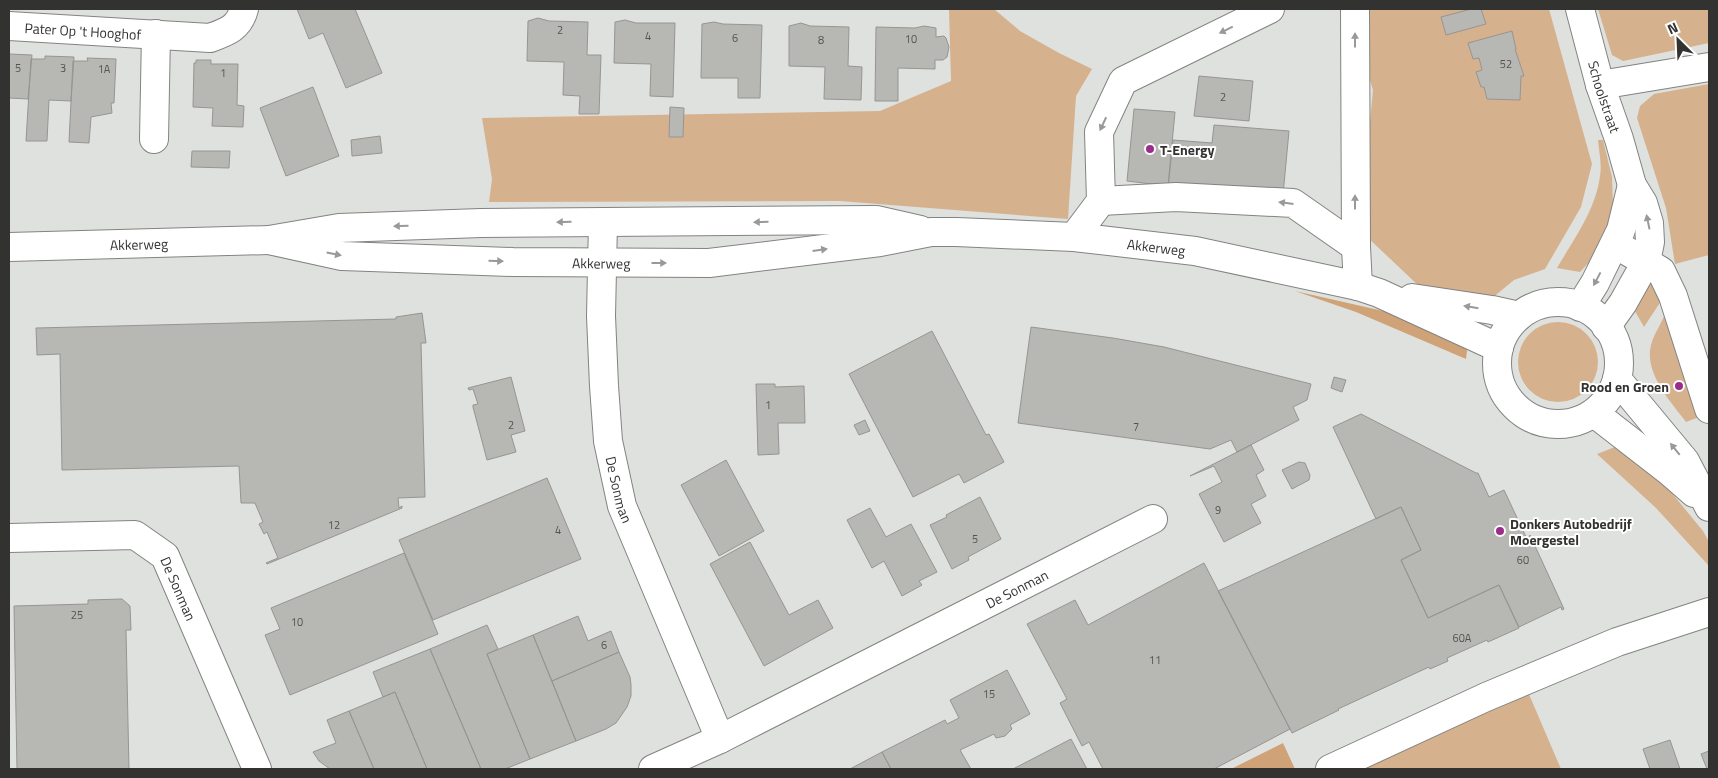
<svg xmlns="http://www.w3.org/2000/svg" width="1718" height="778" font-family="'Titillium Web',sans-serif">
<rect width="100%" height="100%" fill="#dfe1de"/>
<path fill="#d6b18e" d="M 949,9 L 994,9 L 1020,31 L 1059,53 L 1092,69 L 1076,96 L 1068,219 L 840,201 L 489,202 L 492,179 L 482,118 L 880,111 L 951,81 Z
M 1368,9 L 1549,9 L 1592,164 L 1581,207 L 1545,269 L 1514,280 L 1491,299 L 1421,288 L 1365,235 L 1361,216 L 1373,90 L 1362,54 Z
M 1598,9 L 1709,9 L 1709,43 L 1623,61 L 1612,55 Z
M 1709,84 L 1709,255 L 1675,264 L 1666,208 L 1637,118 L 1640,106 L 1654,94 Z
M 1598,140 L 1603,140 L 1612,177 L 1613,205 L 1609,234 L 1591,260 L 1580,272 L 1557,268 C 1574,239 1596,209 1600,176 C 1602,164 1599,152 1598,140 Z
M 1649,277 L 1663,298 L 1644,327 L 1632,306 Z
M 1666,312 L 1702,416 L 1686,422 C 1670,401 1644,373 1651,345 C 1654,334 1662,322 1666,312 Z
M1518 362a40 40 0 1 1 80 0a40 40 0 1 1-80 0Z
M 1620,445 L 1666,486 L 1703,531 L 1709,542 L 1709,566 L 1656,508 L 1597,454 Z
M 1528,692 L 1561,769 L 1355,769 Z"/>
<path fill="#cfa277" d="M 1295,291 L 1414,318 L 1468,343 L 1466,359 L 1356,312 Z
M 1283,743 L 1295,769 L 1231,769 Z"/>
<path fill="#b7b7b3" stroke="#969592" d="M 297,9 L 355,9 L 382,73 L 346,88 L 323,33 L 309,39 Z
M 1471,9 L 1481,9 L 1486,24 L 1446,35 L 1441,17 Z
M 538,18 L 549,21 L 588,22 L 587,55 L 601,55 L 599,114 L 579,114 L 580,96 L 563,95 L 564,62 L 527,61 L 528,21 Z
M 625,20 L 636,23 L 675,23 L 673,97 L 650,96 L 651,64 L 614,63 L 615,22 Z
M 714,22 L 723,24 L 762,25 L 760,98 L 738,98 L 738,78 L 701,78 L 702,24 Z
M 801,23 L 810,26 L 849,27 L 848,66 L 862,67 L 861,100 L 824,99 L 825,67 L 789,66 L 789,26 Z
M 924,26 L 936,28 L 936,37 L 944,36 L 946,38 L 949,47 L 947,57 L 943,60 L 935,60 L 935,69 L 898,68 L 898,101 L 875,101 L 876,27 L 915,28 Z
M 1512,31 L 1516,49 L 1515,49 L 1524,76 L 1521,76 L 1520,100 L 1487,99 L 1484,87 L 1481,87 L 1476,72 L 1482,70 L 1479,58 L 1473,59 L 1468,43 Z
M 9,54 L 32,55 L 28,99 L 9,98 Z
M 45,56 L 74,57 L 71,101 L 49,100 L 47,141 L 26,141 L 31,59 L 45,59 Z
M 87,58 L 116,59 L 114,103 L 111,103 L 112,113 L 91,117 L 89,143 L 69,142 L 73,61 L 88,61 Z
M 196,60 L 211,60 L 211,64 L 238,64 L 237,105 L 244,106 L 243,127 L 212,126 L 213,108 L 193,107 L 194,63 L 196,63 Z
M 1199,76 L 1253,81 L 1249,121 L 1194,116 Z
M 313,87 L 339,156 L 286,176 L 260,108 Z
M 670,107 L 684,108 L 683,137 L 669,137 Z
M 1134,109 L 1175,112 L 1168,186 L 1127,181 Z
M 1214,125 L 1289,131 L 1281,216 L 1168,189 L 1173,140 L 1212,143 Z
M 380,136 L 382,153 L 352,156 L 351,140 Z
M 192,151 L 230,151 L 229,168 L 191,167 Z
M 422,313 L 426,343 L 421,343 L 425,497 L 398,498 L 399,508 L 402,506 L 402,508 L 267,564 L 266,563 L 278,558 L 267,532 L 264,534 L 259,524 L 263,522 L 255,503 L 241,503 L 239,466 L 62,470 L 60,354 L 37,355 L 36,328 L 396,319 L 396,317 Z
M 1031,327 L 1113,338 L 1164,347 L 1311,384 L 1307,400 L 1293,407 L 1299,420 L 1237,452 L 1231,440 L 1210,449 L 1018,423 Z
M 932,331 L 986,435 L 989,434 L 1004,462 L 964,483 L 959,474 L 913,497 L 849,374 Z
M 511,377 L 525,431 L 511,435 L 516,452 L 487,460 L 473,407 L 473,405 L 478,404 L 473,389 L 469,390 L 468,388 Z
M 1334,377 L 1346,380 L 1342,392 L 1331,388 Z
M 756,384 L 775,384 L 775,387 L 804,386 L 805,423 L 778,423 L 779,454 L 758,455 Z
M 1361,414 L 1476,473 L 1478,473 L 1489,497 L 1504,490 L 1527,539 L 1529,537 L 1530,535 L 1564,609 L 1562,610 L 1561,607 L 1519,627 L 1499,585 L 1428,618 L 1401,560 L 1421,550 L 1401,507 L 1376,519 L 1333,427 Z
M 865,420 L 870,431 L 859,435 L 854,425 Z
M 1251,445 L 1264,470 L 1256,475 L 1266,496 L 1251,504 L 1261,523 L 1224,542 L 1199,494 L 1222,482 L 1214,466 L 1190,476 Z
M 726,460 L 764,531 L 719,556 L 681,485 Z
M 1299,462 L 1305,463 L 1310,475 L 1309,480 L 1292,489 L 1282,470 Z
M 547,478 L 581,559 L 433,620 L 399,540 Z
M 980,497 L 1001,539 L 968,557 L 969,560 L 952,569 L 930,525 L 947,517 L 946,515 Z
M 1401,507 L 1421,550 L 1401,560 L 1428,618 L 1499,585 L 1519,628 L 1488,642 L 1487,640 L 1447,658 L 1448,661 L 1430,669 L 1429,667 L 1338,709 L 1339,710 L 1292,733 L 1218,591 Z
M 870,508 L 886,537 L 911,524 L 937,572 L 919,581 L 922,585 L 902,596 L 884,561 L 872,568 L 847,520 Z
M 750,542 L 789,615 L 818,600 L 833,628 L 764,666 L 710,564 Z
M 404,553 L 438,634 L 290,695 L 265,635 L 280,629 L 271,608 Z
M 1204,563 L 1290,729 L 1214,769 L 1103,769 L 1089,742 L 1082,746 L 1060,703 L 1067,699 L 1027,624 L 1075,600 L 1088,625 Z
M 122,599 L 130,606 L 131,630 L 126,630 L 129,769 L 17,769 L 14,606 L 88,604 L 88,600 Z
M 578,616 L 588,641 L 611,631 L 619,652 L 552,681 L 533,635 Z
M 487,625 L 498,649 L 487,654 L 530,759 L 505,769 L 481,769 L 430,649 Z
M 533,635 L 576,741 L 530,759 L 487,654 Z
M 430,649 L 481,769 L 427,769 L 395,692 L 383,697 L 373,672 Z
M 619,652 L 630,677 L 631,685 L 631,696 L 627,707 L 616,723 L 606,729 L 576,741 L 552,681 Z
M 1007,670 L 1030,714 L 1010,725 L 1012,729 L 1005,736 L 996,738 L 994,734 L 960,750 L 971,769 L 891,769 L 882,752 L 945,720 L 947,724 L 959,718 L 950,700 Z
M 395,692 L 427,769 L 374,769 L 349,711 Z
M 349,711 L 374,769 L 330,769 L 319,761 L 313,752 L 336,743 L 327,720 Z
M 1071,739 L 1087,769 L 1013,769 Z
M 1670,740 L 1680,769 L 1650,769 L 1643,749 Z
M 1709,751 L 1709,769 L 1707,769 L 1701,754 Z
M 882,752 L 891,769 L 850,769 Z"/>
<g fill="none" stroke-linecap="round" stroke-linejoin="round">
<g stroke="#828481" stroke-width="30">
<g id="minor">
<path d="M 1355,9 L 1356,247 L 1358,286"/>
<path id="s1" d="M 1580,9 L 1600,85 L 1619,139 L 1632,185 L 1643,203 L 1649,223 L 1650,242 L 1646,262 L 1623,303 L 1606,327"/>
<path id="s2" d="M 9,26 L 210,38 C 227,32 239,28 244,9"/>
<path d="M 1600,85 L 1709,67"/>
<path d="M 154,139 L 156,34"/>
<path d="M 1101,201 L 1176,197 L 1293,203 L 1356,247"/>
<path id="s3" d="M 603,222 L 601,316 L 604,386 L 608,441 L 622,506 L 720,739"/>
<path d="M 1074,237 L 1101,201 L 1099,132 L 1123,81 L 1270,9"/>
<path d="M 1615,244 L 1661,271 L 1673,296 L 1709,409"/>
<path d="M 1580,307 L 1595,283 L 1621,230 L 1632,185"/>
<path id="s4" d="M 9,538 L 135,535 L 165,556 L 257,769"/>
<path id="s5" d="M 653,769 L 720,739 L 1153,519"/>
<path d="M 1330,769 L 1486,697 L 1617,642 L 1709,612"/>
</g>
</g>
<g stroke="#828481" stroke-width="30">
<g id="major">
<path id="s6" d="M 269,240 L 342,256 L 513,262 L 709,263 L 880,242 L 931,232 L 956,232 L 1074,237 L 1195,251 L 1358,286 L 1379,293 L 1499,348"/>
<path id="s7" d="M 9,247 L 269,240 L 339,228 L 481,223 L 876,220 L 920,230"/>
<path d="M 1412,298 L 1492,310 L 1519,316"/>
<circle cx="1558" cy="363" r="61"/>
<path d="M 1617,379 L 1685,461 L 1709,507"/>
<path d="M 1594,413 L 1670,472 L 1694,493"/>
</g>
</g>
<use href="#minor" stroke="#fff" stroke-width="28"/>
<use href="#major" stroke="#fff" stroke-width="28"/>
</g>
<defs><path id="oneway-solid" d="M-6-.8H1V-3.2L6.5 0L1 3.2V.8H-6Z" transform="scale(1.25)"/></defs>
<g fill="#989998">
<use href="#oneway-solid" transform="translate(1226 30) rotate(154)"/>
<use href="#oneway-solid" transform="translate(1355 40) rotate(-90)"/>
<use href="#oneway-solid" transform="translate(1103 124) rotate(115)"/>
<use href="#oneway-solid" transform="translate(1355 202) rotate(-90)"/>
<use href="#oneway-solid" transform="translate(1286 203) rotate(-173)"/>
<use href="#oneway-solid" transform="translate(564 222) rotate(179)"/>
<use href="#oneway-solid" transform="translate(761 222) rotate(179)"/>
<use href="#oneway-solid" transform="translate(1648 222) rotate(-102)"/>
<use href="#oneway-solid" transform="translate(401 226) rotate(178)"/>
<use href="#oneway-solid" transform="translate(820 250) rotate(-8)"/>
<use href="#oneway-solid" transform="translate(334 254) rotate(11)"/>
<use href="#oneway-solid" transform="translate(496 261) rotate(2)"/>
<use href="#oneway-solid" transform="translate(659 263)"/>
<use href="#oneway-solid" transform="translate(1597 279) rotate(118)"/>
<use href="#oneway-solid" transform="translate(1471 307) rotate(-171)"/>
<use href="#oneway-solid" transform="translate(1675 449) rotate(-129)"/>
</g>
<g fill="#9a2c8b" stroke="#fff" stroke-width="2">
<circle cx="1150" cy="149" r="5"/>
<circle cx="1679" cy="386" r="5"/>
<circle cx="1500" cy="531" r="5"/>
</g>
<g text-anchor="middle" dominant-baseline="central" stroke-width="4" stroke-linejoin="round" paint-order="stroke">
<g font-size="11" fill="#535452">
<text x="560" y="30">2</text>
<text x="648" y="36">4</text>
<text x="735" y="38">6</text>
<text x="911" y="39">10</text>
<text x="821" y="40">8</text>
<text x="1506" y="64">52</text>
<text x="18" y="68">5</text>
<text x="63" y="68">3</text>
<text x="104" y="69">1A</text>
<text x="223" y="73">1</text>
<text x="1223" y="97">2</text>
<text x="768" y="405">1</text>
<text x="511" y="425">2</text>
<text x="1136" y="427">7</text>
<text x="1218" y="510">9</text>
<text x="334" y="525">12</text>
<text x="558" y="530">4</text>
<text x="975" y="539">5</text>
<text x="1523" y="560">60</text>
<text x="77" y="615">25</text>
<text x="297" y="622">10</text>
<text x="1462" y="638">60A</text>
<text x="604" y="645">6</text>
<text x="1155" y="660">11</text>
<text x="989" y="694">15</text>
</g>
<g font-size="14" fill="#323331" stroke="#fff">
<text stroke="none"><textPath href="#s2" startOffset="74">Pater Op 't Hooghof</textPath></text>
<text stroke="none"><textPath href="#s1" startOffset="91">Schoolstraat</textPath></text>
<text stroke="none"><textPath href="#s7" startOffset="130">Akkerweg</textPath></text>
<text stroke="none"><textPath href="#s6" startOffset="892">Akkerweg</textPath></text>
<text stroke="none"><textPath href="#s6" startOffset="334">Akkerweg</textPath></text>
<text stroke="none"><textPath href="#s3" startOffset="269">De Sonman</textPath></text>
<text stroke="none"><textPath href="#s5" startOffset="406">De Sonman</textPath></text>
<text stroke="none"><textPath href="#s4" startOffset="198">De Sonman</textPath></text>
</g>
<g font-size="14" font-weight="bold" fill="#323331" stroke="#fff" text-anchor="start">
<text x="1160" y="149">T-Energy</text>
<text x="1669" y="386" text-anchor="end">Rood en Groen</text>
<text x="1510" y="523">Donkers Autobedrijf<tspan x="1510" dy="16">Moergestel</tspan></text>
</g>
</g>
<rect width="1718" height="778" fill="none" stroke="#323331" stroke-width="20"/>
<g transform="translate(1678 40) rotate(336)" stroke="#ffffff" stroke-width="4" paint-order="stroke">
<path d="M0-4L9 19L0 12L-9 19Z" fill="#323331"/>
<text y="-8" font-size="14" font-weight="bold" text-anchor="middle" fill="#323331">N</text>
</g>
</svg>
